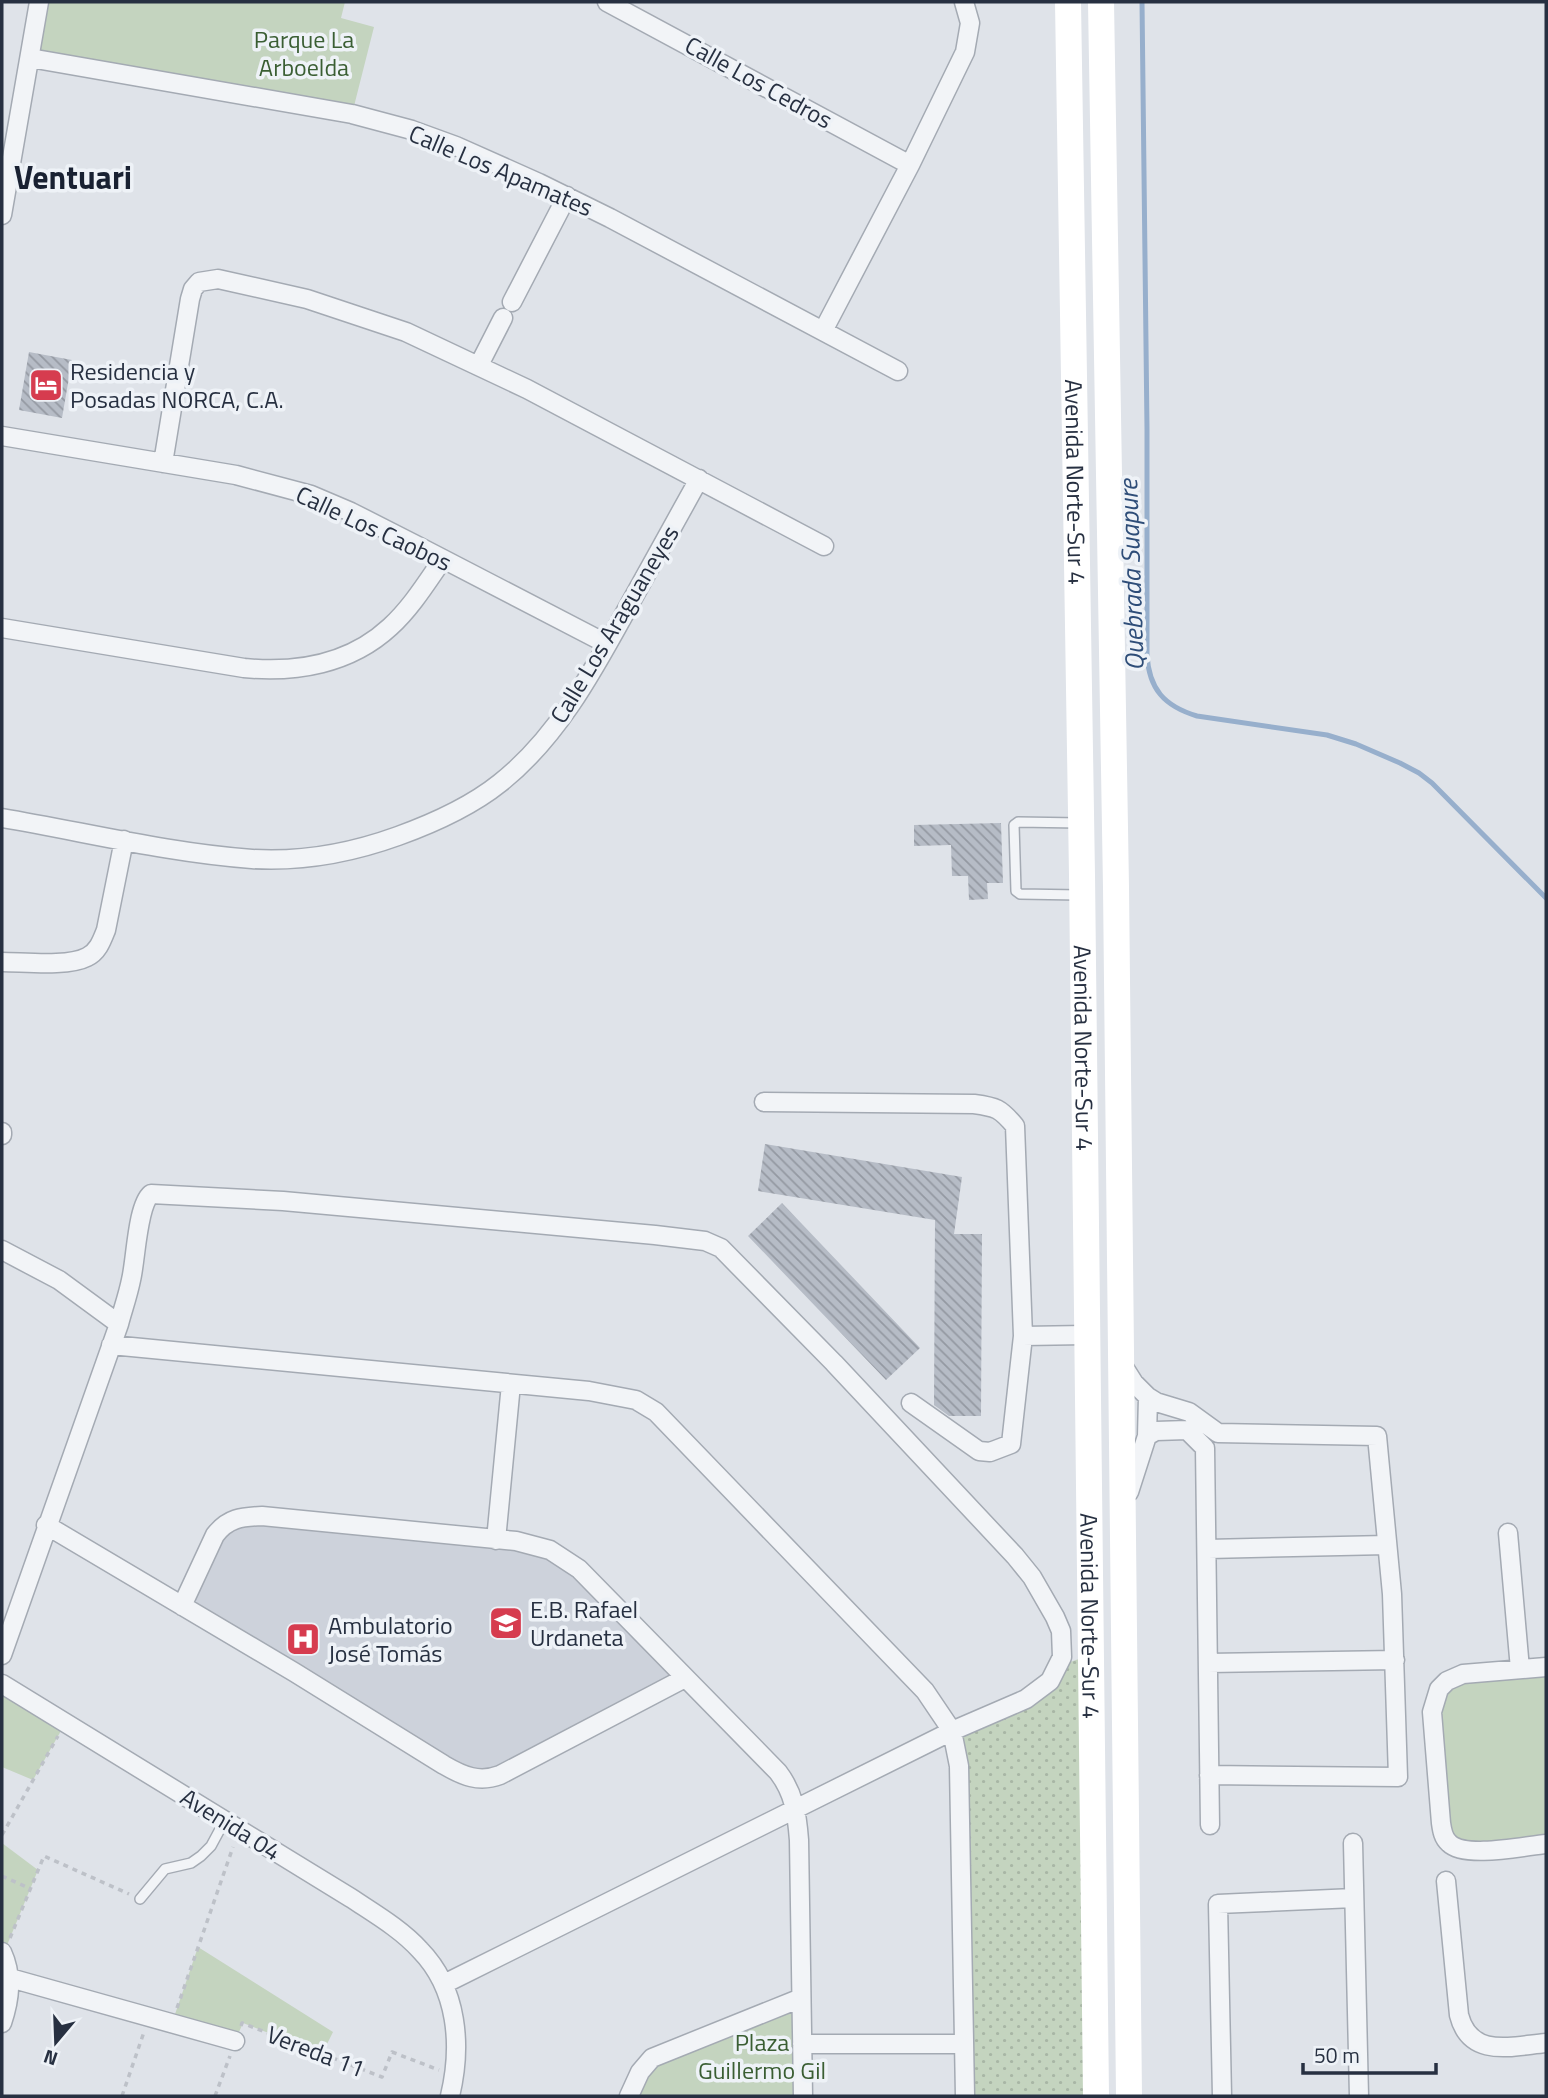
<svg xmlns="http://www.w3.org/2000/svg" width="1548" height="2098" font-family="'Titillium Web',sans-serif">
<defs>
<pattern id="grass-dots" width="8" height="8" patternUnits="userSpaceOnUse" patternTransform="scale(1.75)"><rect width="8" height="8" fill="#c4d4bf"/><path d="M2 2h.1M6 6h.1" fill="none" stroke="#a8b6a5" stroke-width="1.8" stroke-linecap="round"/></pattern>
<pattern id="building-back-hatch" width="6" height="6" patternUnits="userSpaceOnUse" patternTransform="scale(1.75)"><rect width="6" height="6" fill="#b6bcc6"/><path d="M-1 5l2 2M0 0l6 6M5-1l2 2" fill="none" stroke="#9499a2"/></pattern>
</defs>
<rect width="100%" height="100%" fill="#dfe3e9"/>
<path fill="#cdd2db" d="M 231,1520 L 550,1550 L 685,1678 L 481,1779 L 182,1606 Z"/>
<path fill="url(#grass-dots)" d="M 1090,1655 L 1096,2096 L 965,2096 L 952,1731 L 1026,1699 L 1059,1666 Z"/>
<path fill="#c4d4bf" d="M 39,2 L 345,2 L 341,18 L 374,27 L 352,114 L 30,58 Z
M 1546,1667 L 1546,1844 L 1471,1851 L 1442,1832 L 1432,1712 L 1442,1685 Z
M 2,1684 L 66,1722 L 33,1780 L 2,1767 Z
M 2,1843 L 38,1870 L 3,1955 L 2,1952 Z
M 198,1947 L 333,2032 L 322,2054 L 243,2023 L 235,2041 L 172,2023 Z
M 801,1998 L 803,2096 L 629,2096 L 640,2072 Z"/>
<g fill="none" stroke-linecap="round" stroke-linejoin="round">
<path stroke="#97afcc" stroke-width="5" d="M 1142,2 L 1147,429 L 1147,655 C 1149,689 1164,706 1197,716 L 1327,735 L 1356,744 L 1400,763 L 1419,773 L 1432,783 L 1546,898"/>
</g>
<path fill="url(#building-back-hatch)" d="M 29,352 L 72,360 L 62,418 L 19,410 Z
M 1001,823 L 1003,883 L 987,883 L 988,899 L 969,900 L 968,876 L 952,876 L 951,845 L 914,846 L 914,825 Z
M 765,1144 L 962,1177 L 954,1234 L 982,1234 L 981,1416 L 949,1416 L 934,1405 L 935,1220 L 758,1191 Z
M 782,1203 L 920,1348 L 886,1380 L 748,1236 Z"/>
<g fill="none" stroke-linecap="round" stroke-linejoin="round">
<g stroke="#a4aab3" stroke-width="12">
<path id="service" d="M 1079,823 L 1018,822 L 1014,825 L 1016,891 L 1020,894 L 1079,895
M 140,1899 L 165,1869 L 191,1863 L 201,1856 L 211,1846 L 225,1820"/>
</g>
<g stroke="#a4aab3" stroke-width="21">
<path id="minor" d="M 607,2 L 910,165
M 30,58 L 352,114 L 412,130 L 456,146 L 539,183 L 610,218 L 898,371
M 2,215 L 39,2
M 512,302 L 567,196
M 823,331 L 910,165 L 965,52 L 970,23 L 964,2
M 479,365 L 503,318
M 2,436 L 236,475 L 311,495 L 351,512 L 418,546 L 607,644
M 163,463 L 190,299 L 193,289 L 199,282 L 218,279 L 307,299 L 406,332 L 527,389 L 824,546
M 2,628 L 244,668 C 296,673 350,664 390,627 C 411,608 427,582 443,559
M 2,818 C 85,832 168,853 252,859 C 302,862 351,853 398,836 C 434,823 470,807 500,783 C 557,738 593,671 627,609 C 651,566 675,522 699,479
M 2,962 C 24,962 68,967 87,957 C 98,952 102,940 106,930 L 124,840
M 764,1102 L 974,1104 C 996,1107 1000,1108 1015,1126 L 1023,1336 L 1011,1444 L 990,1452 L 979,1451 L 911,1403
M 2,1135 L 2,1132
M 2,1250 L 59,1280 L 119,1324
M 1023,1336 L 1086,1335
M 111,1345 L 589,1391 L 636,1400 L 656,1412 L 925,1691 L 952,1731 L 959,1766 L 965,2096
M 1122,1364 L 1134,1383 L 1148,1397 L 1156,1402 L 1189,1412 L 1218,1433 L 1377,1436 L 1392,1594 L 1398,1777 L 1209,1775
M 1147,1436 L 1148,1397
M 1129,1492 L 1147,1436 L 1156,1431 L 1187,1430 L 1205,1448 L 1210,1825
M 46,1525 L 294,1672 L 444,1765 C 463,1776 479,1783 500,1775 L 685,1678
M 1508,1533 L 1520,1669
M 496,1540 L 511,1384
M 1208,1549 L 1387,1545
M 182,1606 L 215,1535 C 228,1518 241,1517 262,1516 L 516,1541 L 550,1550 L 579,1569 L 778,1772 C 794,1793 797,1814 799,1840 L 803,2096
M 2,1655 L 119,1324 C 123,1309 128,1295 131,1280 C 136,1260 137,1206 151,1194 L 283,1201 L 655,1235 L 705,1241 L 721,1248 L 834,1363 L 1015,1556 L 1032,1577 L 1055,1617 L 1061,1631 L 1062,1657 L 1050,1681 L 1026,1699 L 952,1731 L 444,1984
M 1208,1663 L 1395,1660
M 1546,1667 L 1463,1674 L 1447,1681 L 1439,1689 L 1432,1712 L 1441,1823 C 1442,1830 1443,1838 1449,1843 C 1465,1859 1524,1846 1546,1844
M 2,1684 L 351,1898 C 375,1914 401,1929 420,1950 C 458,1989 462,2046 450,2096
M 1353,1843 L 1359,2096
M 1446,1881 L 1459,2015 C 1470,2059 1512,2046 1546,2043
M 2,1952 C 13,1976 10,1999 2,2023
M 10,1978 L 235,2041
M 802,2044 L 964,2044
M 629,2096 L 640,2072 L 652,2058 L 801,1998
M 1222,2096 L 1218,1904 L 1354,1898"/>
</g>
<path stroke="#bdc1c8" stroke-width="3.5" stroke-dasharray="5 5" stroke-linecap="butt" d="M 2,1835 L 58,1736
M 2,1876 L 31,1889
M 10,1938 L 44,1856 L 129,1894
M 177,2008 L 233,1847
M 241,2026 L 242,2023 L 382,2077 L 392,2052 L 439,2070
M 122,2096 L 144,2032
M 215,2096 L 230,2056"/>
<use href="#service" stroke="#f2f4f7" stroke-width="9"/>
<use href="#minor" stroke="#f2f4f7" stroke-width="18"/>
<g stroke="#fff" stroke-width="26">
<path id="s1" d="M 1068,2 L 1082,875 L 1096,2096"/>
<path d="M 1101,2 L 1116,887 L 1129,2096"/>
</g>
</g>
<defs>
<g id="hotel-square" transform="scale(1.75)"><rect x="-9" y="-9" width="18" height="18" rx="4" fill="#d63c4f" stroke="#eef2f7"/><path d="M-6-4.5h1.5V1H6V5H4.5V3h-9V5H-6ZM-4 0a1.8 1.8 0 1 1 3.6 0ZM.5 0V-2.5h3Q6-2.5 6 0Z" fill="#fff"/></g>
<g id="school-square" transform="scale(1.75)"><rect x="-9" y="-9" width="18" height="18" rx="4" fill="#d63c4f" stroke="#eef2f7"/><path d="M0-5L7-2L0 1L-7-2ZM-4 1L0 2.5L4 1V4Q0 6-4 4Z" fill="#fff"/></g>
<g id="hospital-square" transform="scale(1.75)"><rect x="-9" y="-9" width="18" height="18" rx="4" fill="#d63c4f" stroke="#eef2f7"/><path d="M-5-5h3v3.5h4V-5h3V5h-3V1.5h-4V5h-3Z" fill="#fff"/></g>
</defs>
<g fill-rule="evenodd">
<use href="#hotel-square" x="46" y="385"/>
<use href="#school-square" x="506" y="1623"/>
<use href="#hospital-square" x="303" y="1639"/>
</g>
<g text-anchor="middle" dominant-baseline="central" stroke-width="7" stroke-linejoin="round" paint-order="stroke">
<g font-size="24" fill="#3a5e33" stroke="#eef2f7">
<text x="304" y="39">Parque La<tspan x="304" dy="28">Arboelda</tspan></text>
<text x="762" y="2042">Plaza<tspan x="762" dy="28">Guillermo Gil</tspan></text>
</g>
<g font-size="24" fill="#273041" stroke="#eef2f7">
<text transform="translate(759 82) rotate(29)">Calle Los Cedros</text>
<text transform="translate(501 170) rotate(23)">Calle Los Apamates</text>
<text stroke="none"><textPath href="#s1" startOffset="480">Avenida Norte-Sur 4</textPath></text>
<text transform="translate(374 528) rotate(25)">Calle Los Caobos</text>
<text transform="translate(614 624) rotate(-59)">Calle Los Araguaneyes</text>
<text stroke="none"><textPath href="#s1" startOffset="1046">Avenida Norte-Sur 4</textPath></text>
<text stroke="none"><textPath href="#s1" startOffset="1614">Avenida Norte-Sur 4</textPath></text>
<text transform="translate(231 1824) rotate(32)">Avenida 04</text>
<text transform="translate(316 2051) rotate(21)">Vereda 11</text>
</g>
<g font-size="24" fill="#273041" stroke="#eef2f7" text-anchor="start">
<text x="70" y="371">Residencia y<tspan x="70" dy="28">Posadas NORCA, C.A.</tspan></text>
<text x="530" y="1609">E.B. Rafael<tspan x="530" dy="28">Urdaneta</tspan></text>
<text x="328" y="1625">Ambulatorio<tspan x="328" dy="28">José Tomás</tspan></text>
</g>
<g font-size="26" font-style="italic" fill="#2e4d78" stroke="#eef2f7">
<text transform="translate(1131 575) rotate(-92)">Quebrada Suapure</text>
</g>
<g font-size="32" font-weight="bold" fill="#192132" stroke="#eef2f7">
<text x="73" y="177">Ventuari</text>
</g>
</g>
<rect width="1548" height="2098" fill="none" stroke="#273041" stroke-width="7"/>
<g transform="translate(56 2042) rotate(199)" stroke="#eef2f7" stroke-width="5" paint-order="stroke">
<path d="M0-5L12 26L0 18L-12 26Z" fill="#273041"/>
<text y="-10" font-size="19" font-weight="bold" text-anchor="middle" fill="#273041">N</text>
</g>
<path d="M1303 2063v10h133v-10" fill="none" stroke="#273041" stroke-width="3.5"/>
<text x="1314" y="2063" font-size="21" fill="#273041" stroke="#eef2f7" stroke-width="5" paint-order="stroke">50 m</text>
</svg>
